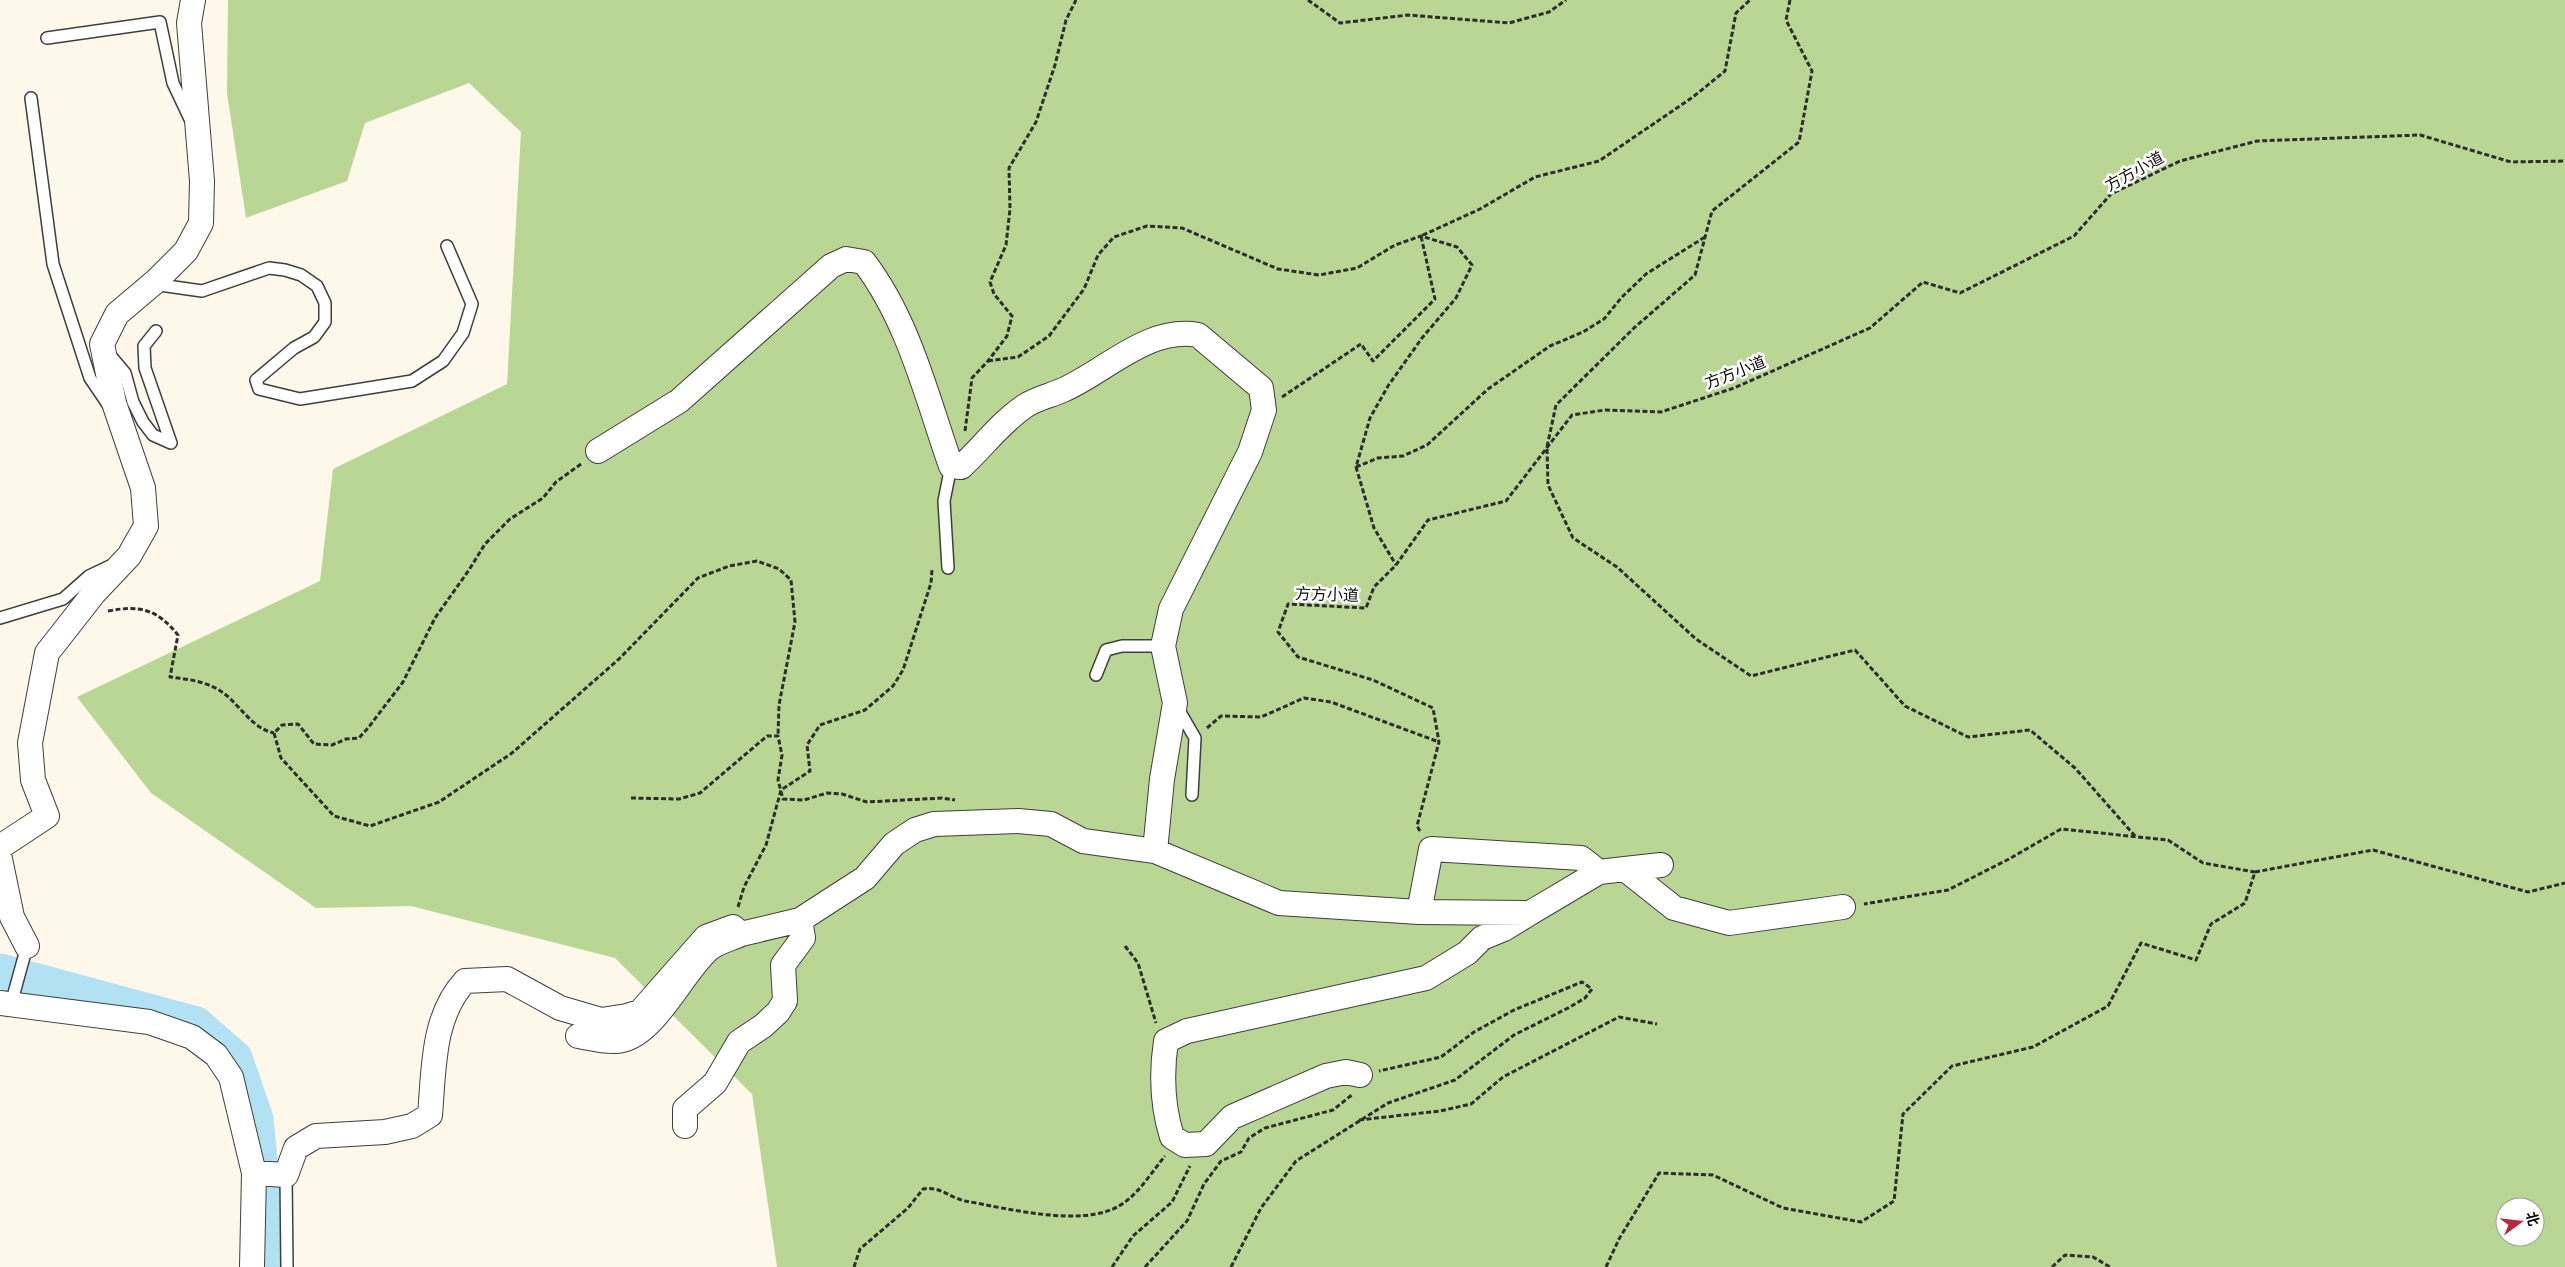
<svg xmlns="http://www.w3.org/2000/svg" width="2565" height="1267" font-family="'Source Serif 4','Noto Sans SC',serif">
<rect width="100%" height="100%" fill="#fef8ea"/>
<path fill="#b9d695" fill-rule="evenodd" d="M 228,0 L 2565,0 L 2565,1267 L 777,1267 L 752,1094 L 615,958 L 411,906 L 316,908 L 151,793 L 77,697 L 320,581 L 333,469 L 507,384 L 521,132 L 469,83 L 365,123 L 347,181 L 246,218 L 227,93 ZM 2505,1207 L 2535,1207 L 2535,1237 L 2505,1237 Z"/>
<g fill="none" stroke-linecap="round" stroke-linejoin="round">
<path stroke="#b1e1f3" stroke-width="35" d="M 0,971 L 196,1024 L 235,1058 L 256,1119 L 266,1222 L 265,1267"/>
<g stroke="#3e3e3e" stroke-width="14">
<path id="lane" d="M 47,38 L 160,22 L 173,83 L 190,119
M 31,98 L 53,264 L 90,378 L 109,406
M 153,284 L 202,291 L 269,268 L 285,270 L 301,275 L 317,286 L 325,303 L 325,322 L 314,337 L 294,348 L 256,380 L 259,389 L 300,399 L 412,381 L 443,361 L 463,333 L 472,304 L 447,246
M 109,354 L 125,373 L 133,402 L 143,422 L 153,435 L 171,443 L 145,368 L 144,346 L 156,331
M 948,568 L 944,501 L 951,466
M 0,618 L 63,599 L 89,576 L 110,566
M 1096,675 L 1106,650 L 1122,646 L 1163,646
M 1177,707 L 1195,738 L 1192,795
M 11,1004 L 27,946
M 286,1175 L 287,1267"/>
</g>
<g stroke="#3e3e3e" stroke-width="26">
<path id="street" d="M 598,451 L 679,401 L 831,266 L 846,259 L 864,262 C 909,321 927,398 951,466 L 961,467 C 982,448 1001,422 1025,406 C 1037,398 1050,396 1063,390 C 1106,371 1148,326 1198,335 L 1261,388 L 1264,410 L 1250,452 L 1171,609 L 1163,646 L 1175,703 L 1162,779 L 1155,851 L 1083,841 L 1051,824 L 1018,821 L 934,824 L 915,830 L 894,844 L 865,878 L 800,920
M 0,847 L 47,816 L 33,780 L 30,743 L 47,653 L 94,593 L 129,556 L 146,526 L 143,488 L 114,403 L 102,344 L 117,314 L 156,281 L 186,251 L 201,223 L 202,181 L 189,23 L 193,0
M 1155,851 L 1279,903 L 1419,912 L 1530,913 L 1599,872 L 1625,869 L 1674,908 L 1729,923 L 1843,907
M 0,859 L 12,917 L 27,946
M 1625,869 L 1661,865
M 1419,912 L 1431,849 L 1581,858 L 1599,872
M 0,1003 L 149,1022 L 192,1037 L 216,1055 L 231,1077 L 254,1173 L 252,1267
M 1360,1075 L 1346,1072 L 1326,1076 L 1232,1117 L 1206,1144 L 1185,1145 L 1172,1137 C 1162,1105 1161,1074 1166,1041 L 1187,1031 L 1426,978 L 1467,953 L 1482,938 L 1504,929 L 1530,913
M 685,1126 L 685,1109 L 715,1083 L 739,1042 L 763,1026 L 778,1012 L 785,1001 L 783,965 L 803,938 L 800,920 L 741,934
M 254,1173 L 286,1175 L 296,1148 L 316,1136 L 385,1132 L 412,1126 L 430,1115 C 434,1069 432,1017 465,981 L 507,979 L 560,1008 L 601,1020 L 627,1016 L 640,1012 L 706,937 L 733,927 L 741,934 C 731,939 717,942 709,949 C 682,972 653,1040 616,1041 C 604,1042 590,1038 578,1036"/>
</g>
<path stroke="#2d2d2d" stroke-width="3" stroke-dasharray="5 2.5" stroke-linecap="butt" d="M 1308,0 L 1340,23 L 1408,15 L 1509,23 L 1549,12 L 1566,0
M 1790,0 L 1786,20 L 1812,71 L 1799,142 L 1712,211 L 1695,275 L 1634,328 L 1556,405 L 1547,447 L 1548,485 L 1573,538 L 1617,567 L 1696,639 L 1751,676 L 1855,650 L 1905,706 L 1968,737 L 2030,730 L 2075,768 L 2135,836
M 988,361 L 1018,357 L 1049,336 L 1084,289 L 1098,255 L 1114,237 L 1147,226 L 1182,228 L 1278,269 L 1319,275 L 1357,268 L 1395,245 L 1421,236 L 1457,247 L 1472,265 L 1456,298 L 1422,338 L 1388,386 L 1370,418 L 1356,467 L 1374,528 L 1396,565
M 1282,397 L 1361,344 L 1373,361 L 1435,299 L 1421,236 L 1480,209 L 1535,177 L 1599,161 L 1693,97 L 1725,71 L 1736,13 L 1750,0
M 965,431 L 972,378 L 988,361 L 1007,336 L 1012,316 L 994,294 L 990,282 L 1006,245 L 1010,209 L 1009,168 L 1036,122 L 1055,65 L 1066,20 L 1076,0
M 581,464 L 556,482 L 543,498 L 510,519 L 485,544 L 469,570 L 435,618 L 403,682 L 368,728 L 359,738 L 346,739 L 332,745 L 314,744 L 298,724 L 282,725 L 274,733 L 281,758 L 334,816 L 370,826 L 439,802 L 512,753 L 619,659 L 698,578 L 729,566 L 757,561 L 779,569 L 791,580 L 795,622 L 779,705 L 778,736
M 1356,467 L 1378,458 L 1403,456 L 1427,445 L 1488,389 L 1550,346 L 1583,332 L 1604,319 L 1622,297 L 1646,274 L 1705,237
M 108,611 C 140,605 157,609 178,635 L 170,677 C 187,679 204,681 219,690 C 239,702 250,728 274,733
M 1207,728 L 1221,716 L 1261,717 L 1304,698 L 1331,702 L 1439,742
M 631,798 L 679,799 L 700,793 L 767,736 L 778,736 L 782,755 L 778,780 L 783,799 L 804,800 L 827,793 L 842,794 L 867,802 L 942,798 L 955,800
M 1420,831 L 1417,826 L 1439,742 L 1433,708 L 1373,680 L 1298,657 L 1278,632 L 1288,604 L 1366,608 L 1374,587 L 1396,565 L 1428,520 L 1506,501 L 1572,415 L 1605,410 L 1661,412 L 1734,388 L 1870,328 L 1923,282 L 1960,293 L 2074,236 L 2111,194 L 2180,161 L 2257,141 L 2420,135 L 2511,162 L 2565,161
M 2255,872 L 2373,850 L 2528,892 L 2565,883
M 738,907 L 744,887 L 766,845 L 781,790 L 810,771 L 807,745 L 820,725 L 865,710 L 893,686 L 903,670 L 931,583 L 932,570
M 1125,946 L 1138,963 L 1156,1023
M 1359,1120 L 1440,1111 L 1471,1104 L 1503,1077 L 1619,1017 L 1657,1024
M 854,1267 L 860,1249 L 908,1208 L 923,1189 C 941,1186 948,1197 965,1201 C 1006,1208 1081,1228 1119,1206 C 1138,1195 1151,1173 1165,1156
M 1112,1267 L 1133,1236 L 1172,1202 L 1190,1166
M 1145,1267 L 1187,1221 L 1204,1184 L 1221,1161 L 1241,1152 L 1249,1138 L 1265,1128 L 1333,1110 L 1353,1094
M 1231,1267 L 1261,1208 L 1296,1161 L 1388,1103 L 1455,1080 L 1514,1035 L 1570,1007 L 1585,998 L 1592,989 L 1582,982 L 1514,1010 L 1474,1032 L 1441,1057 L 1379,1071
M 1606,1267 L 1619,1239 L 1659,1173 L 1713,1175 L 1783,1208 L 1861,1222 L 1894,1201 L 1903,1114 L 1952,1066 L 2033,1047 L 2108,1006 L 2141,943 L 2196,960 L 2211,924 L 2245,903 L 2255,872 L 2203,863 L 2168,840 L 2061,829 L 2009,859 L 1948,890 L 1864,904
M 2052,1267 L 2065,1255 L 2093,1257 L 2110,1267"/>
<use href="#lane" stroke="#fff" stroke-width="11"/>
<use href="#street" stroke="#fff" stroke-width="24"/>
</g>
<g text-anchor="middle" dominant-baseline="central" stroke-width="5" stroke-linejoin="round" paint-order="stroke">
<g font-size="16" fill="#0b0b0b" stroke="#fff">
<text transform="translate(2134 171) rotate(-29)">方方小道</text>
<text transform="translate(1735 372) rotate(-21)">方方小道</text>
<text transform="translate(1327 594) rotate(2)">方方小道</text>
</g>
</g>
<g transform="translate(2520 1222) rotate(75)"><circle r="24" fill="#ffffff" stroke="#9d9d9d"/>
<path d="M0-4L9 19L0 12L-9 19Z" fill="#b4293f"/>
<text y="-8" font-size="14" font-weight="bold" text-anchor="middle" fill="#0b0b0b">北</text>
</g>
</svg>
